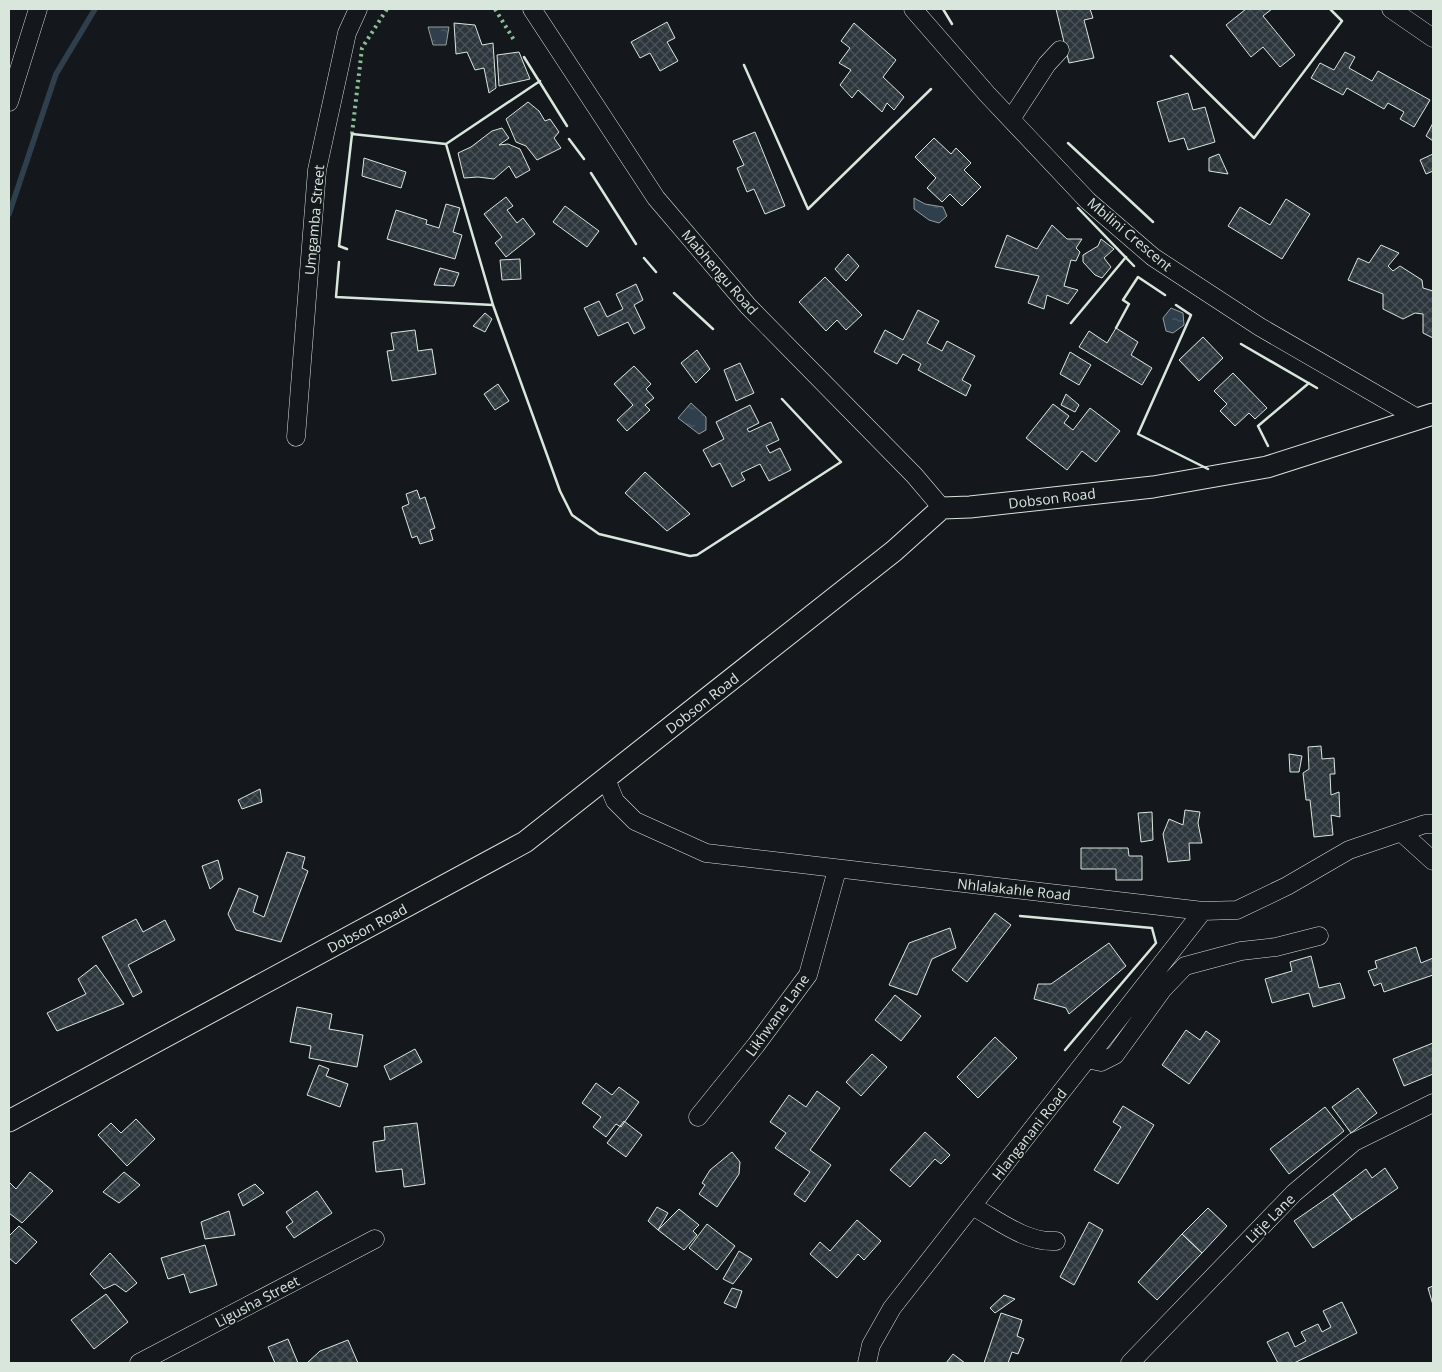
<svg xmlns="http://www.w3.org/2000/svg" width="1442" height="1372" font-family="'Open Sans',sans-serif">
<defs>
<pattern id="water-ripples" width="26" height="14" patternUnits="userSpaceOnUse" patternTransform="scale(1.25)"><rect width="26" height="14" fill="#2f3f4d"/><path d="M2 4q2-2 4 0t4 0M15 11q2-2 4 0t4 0" fill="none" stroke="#4c5b66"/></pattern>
<pattern id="building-cross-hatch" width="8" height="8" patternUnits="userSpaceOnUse" patternTransform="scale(1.25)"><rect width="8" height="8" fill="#2c363c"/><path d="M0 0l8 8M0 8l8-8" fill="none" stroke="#4a5358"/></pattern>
</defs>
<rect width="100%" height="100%" fill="#14181c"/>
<path fill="url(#water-ripples)" stroke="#939e99" d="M 428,27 L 449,27 L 446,45 L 433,45 Z
M 914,198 L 925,204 L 943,207 L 947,216 L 939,223 L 929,220 L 914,209 Z
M 1171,308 L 1183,313 L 1184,325 L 1173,333 L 1166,331 L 1163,318 Z
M 691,403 L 706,417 L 706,430 L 699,434 L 678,418 Z"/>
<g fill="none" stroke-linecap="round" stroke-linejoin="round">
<path stroke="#2f3f4d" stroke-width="5.5" d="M 9,214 L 56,74 L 95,9"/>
</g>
<path fill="url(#building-cross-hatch)" stroke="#d8e6dc" d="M 1056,9 L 1090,9 L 1093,18 L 1084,20 L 1094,58 L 1069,63 Z
M 1246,9 L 1272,9 L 1263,16 L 1295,55 L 1280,67 L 1263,47 L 1251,57 L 1226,25 Z
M 667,22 L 675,38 L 667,42 L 678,61 L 660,71 L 650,53 L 640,58 L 631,42 Z
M 454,23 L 475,25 L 482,45 L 493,43 L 496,88 L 489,93 L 484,68 L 475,70 L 467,52 L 456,54 Z
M 854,23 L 896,60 L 883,77 L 904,97 L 894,110 L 887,103 L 882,112 L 858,90 L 852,98 L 840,85 L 851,70 L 839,63 L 850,48 L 841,41 Z
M 519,52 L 530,79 L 499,86 L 497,55 Z
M 1345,52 L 1355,57 L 1349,68 L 1372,81 L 1378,71 L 1430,100 L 1414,127 L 1400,119 L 1404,112 L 1388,103 L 1384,109 L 1347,88 L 1343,95 L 1311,78 L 1320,63 L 1334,70 Z
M 1188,93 L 1193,110 L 1205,107 L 1215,142 L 1188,150 L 1184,138 L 1169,142 L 1157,102 Z
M 528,102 L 539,111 L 545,121 L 550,119 L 559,132 L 554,138 L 561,148 L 537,160 L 526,146 L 516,142 L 506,119 Z
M 1433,123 L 1433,141 L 1426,136 Z
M 502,128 L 509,138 L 499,145 L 508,144 L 520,149 L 530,170 L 516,178 L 509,166 L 494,179 L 478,177 L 464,178 L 458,153 L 471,147 L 492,131 Z
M 755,132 L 785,206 L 765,214 L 754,189 L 747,192 L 737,168 L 744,165 L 733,141 Z
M 934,138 L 951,154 L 956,148 L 971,163 L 964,170 L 981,187 L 962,206 L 950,194 L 942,202 L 927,188 L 936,178 L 915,157 Z
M 1219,154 L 1223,163 L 1228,174 L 1209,171 L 1209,158 Z
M 1433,154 L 1433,171 L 1426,174 L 1420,160 Z
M 364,158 L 406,172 L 401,188 L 362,176 Z
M 506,197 L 513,206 L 507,210 L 517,223 L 523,218 L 535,234 L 506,257 L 495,243 L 502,237 L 484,214 Z
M 1286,199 L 1310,214 L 1282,259 L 1228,226 L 1240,207 L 1270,225 Z
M 446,204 L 460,208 L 453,232 L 462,235 L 455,259 L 387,239 L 396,210 L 427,220 L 426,224 L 439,228 Z
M 565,206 L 599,231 L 587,247 L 553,222 Z
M 1052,225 L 1067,239 L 1082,239 L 1076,248 L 1080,252 L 1076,261 L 1071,260 L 1064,286 L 1078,290 L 1068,304 L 1047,295 L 1044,309 L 1028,303 L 1039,276 L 995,267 L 1007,235 L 1037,249 Z
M 1101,239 L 1114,249 L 1104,258 L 1111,267 L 1102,278 L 1095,275 L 1083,262 L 1083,255 L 1098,246 Z
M 1381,245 L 1399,253 L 1388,266 L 1393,271 L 1400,266 L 1422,280 L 1423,288 L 1433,291 L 1433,338 L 1423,333 L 1423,314 L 1415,313 L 1403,319 L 1383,309 L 1383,294 L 1348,280 L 1358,258 L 1369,263 Z
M 848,254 L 859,266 L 846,281 L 835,269 Z
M 520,259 L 521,279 L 502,280 L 500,260 Z
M 440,268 L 459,273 L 454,286 L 434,285 Z
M 825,277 L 862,315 L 846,330 L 837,320 L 826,331 L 799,302 Z
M 636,284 L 643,300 L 634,305 L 645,328 L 634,334 L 628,322 L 598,336 L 584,308 L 599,301 L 607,317 L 623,309 L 616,294 Z
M 918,310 L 939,321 L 927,343 L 942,351 L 947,341 L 975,356 L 962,380 L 971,385 L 966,396 L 918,370 L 921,364 L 903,354 L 897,364 L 874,352 L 885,330 L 903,340 Z
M 485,313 L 492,319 L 485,332 L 473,326 Z
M 1116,328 L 1138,342 L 1131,355 L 1152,368 L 1142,385 L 1079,347 L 1089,331 L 1107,343 Z
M 415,330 L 418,351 L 432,349 L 436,374 L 392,381 L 387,351 L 394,350 L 391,333 Z
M 1203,337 L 1223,358 L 1199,381 L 1179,360 Z
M 697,350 L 710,369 L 696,383 L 681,363 Z
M 1070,352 L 1091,365 L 1079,385 L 1060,374 Z
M 740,363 L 754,393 L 736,401 L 724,370 Z
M 634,366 L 651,384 L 646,389 L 654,398 L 645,405 L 650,410 L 627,431 L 617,420 L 633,405 L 614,384 Z
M 1233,373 L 1267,408 L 1255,419 L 1249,413 L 1235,426 L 1220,411 L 1227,404 L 1214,391 Z
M 498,384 L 509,401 L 495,410 L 484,394 Z
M 1066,394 L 1079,405 L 1075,412 L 1061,405 Z
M 1053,404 L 1069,416 L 1064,423 L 1073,430 L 1090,408 L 1120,431 L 1096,462 L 1082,451 L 1067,470 L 1026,438 Z
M 750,405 L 759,423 L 747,429 L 749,432 L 771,422 L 779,440 L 766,446 L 770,453 L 780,448 L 791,470 L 769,481 L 760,464 L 741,473 L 745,480 L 732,487 L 720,463 L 712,467 L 703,450 L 724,439 L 716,422 Z
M 645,472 L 690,514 L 667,531 L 625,493 Z
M 417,490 L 420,499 L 425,497 L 435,528 L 430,530 L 433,540 L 420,544 L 417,536 L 412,538 L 402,507 L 409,504 L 406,494 Z
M 1321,746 L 1322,759 L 1334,758 L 1335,774 L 1330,774 L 1331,795 L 1339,792 L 1340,817 L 1331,815 L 1333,835 L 1314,837 L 1310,800 L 1306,800 L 1303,773 L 1309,769 L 1308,747 Z
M 1289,754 L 1302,756 L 1299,772 L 1290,772 Z
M 260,789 L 262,802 L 242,809 L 238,800 Z
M 1185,810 L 1200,812 L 1198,823 L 1202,843 L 1189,843 L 1190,860 L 1168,862 L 1163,834 L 1169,819 L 1183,825 Z
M 1152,812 L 1153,840 L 1141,842 L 1138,813 Z
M 1081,848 L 1128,848 L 1129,856 L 1142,856 L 1142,880 L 1116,880 L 1116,869 L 1081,869 Z
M 287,852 L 305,857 L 302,868 L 308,871 L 281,942 L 236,930 L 228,914 L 239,888 L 258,896 L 253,912 L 264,917 Z
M 218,860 L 223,879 L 210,889 L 202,866 Z
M 995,913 L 1011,925 L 967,982 L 952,970 Z
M 136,919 L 143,932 L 165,920 L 175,940 L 128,965 L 142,992 L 133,997 L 102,937 Z
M 950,928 L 956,948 L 932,959 L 917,995 L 889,985 L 909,943 Z
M 1109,943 L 1126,966 L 1069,1014 L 1066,1008 L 1034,999 L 1038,984 L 1051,984 Z
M 1416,947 L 1421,963 L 1433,958 L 1433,975 L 1384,992 L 1381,983 L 1374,986 L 1368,971 L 1377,968 L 1375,961 Z
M 1311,956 L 1319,988 L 1340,983 L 1345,998 L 1313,1007 L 1309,993 L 1272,1003 L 1265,979 L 1292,971 L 1290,962 Z
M 96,965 L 124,1004 L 57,1031 L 47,1013 L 86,994 L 78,979 Z
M 895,995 L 921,1016 L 901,1041 L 875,1020 Z
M 297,1007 L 332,1014 L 329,1029 L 363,1035 L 357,1067 L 309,1058 L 311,1046 L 290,1042 Z
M 1186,1030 L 1200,1040 L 1206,1031 L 1220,1041 L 1189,1084 L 1162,1065 Z
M 995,1037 L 1017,1058 L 978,1098 L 957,1077 Z
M 1433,1043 L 1433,1074 L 1404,1086 L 1393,1059 Z
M 415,1049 L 422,1062 L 390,1080 L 384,1066 Z
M 872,1054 L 887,1067 L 861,1096 L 846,1082 Z
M 319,1065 L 329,1069 L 326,1076 L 348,1084 L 340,1107 L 307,1095 Z
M 596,1083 L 612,1095 L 619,1087 L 639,1102 L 621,1127 L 616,1124 L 606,1137 L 593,1127 L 601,1117 L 582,1103 Z
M 1358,1088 L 1377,1113 L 1351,1133 L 1332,1107 Z
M 817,1091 L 840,1108 L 810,1150 L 831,1165 L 805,1202 L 794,1194 L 810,1172 L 775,1148 L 786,1133 L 770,1122 L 789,1095 L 806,1107 Z
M 1123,1106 L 1154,1125 L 1118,1184 L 1094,1170 L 1121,1127 L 1113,1122 Z
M 1325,1107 L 1344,1131 L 1289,1174 L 1270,1149 Z
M 136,1119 L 155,1139 L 127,1166 L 98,1135 L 111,1123 L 121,1133 Z
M 624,1121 L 642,1135 L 626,1157 L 607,1143 Z
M 417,1123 L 425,1184 L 404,1187 L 402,1169 L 376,1172 L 373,1142 L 385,1140 L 384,1127 Z
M 925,1132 L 950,1155 L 941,1164 L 935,1159 L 910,1187 L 890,1170 Z
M 732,1152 L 740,1162 L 739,1174 L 717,1207 L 699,1194 L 705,1185 L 702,1183 L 710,1170 Z
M 1385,1168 L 1398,1188 L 1352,1220 L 1333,1194 L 1366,1169 L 1372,1178 Z
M 30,1172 L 53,1191 L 22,1223 L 9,1213 L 9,1182 L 16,1189 Z
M 124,1172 L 140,1185 L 119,1203 L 103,1192 Z
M 255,1184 L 264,1193 L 243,1206 L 238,1194 Z
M 317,1191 L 332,1213 L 294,1238 L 286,1227 L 293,1222 L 286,1212 Z
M 1333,1194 L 1352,1220 L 1313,1248 L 1294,1221 Z
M 657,1207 L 668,1213 L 658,1230 L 648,1221 Z
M 1208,1208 L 1227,1226 L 1202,1253 L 1182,1234 Z
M 679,1209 L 699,1225 L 693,1231 L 697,1235 L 684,1250 L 658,1230 Z
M 229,1211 L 235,1235 L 205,1239 L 201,1222 Z
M 857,1220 L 881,1241 L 864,1260 L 858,1254 L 837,1278 L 810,1254 L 820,1242 L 830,1251 Z
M 1089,1222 L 1103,1230 L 1074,1285 L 1060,1277 Z
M 707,1224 L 735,1246 L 717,1270 L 689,1248 Z
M 19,1226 L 37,1242 L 16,1264 L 9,1258 L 9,1236 Z
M 1182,1234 L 1202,1253 L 1157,1300 L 1138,1282 Z
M 205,1245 L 217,1285 L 190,1293 L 184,1274 L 168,1279 L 161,1258 Z
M 739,1251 L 752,1259 L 733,1284 L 723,1279 Z
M 110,1253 L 137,1283 L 126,1292 L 115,1284 L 104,1289 L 90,1274 Z
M 1433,1286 L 1433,1305 L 1428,1288 Z
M 732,1288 L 742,1291 L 736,1308 L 724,1303 Z
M 106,1294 L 128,1322 L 94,1349 L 71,1320 Z
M 1004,1295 L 1015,1299 L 995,1313 L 990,1308 Z
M 1342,1302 L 1357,1333 L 1294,1363 L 1278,1363 L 1267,1342 L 1288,1332 L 1295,1347 L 1306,1341 L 1301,1332 L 1318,1324 L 1322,1332 L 1331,1327 L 1323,1311 Z
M 1001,1313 L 1022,1320 L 1017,1336 L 1024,1339 L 1018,1354 L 1012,1352 L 1008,1363 L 984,1363 Z
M 288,1339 L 298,1363 L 275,1363 L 268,1347 Z
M 348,1340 L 358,1363 L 307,1363 L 320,1351 Z
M 953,1354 L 965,1363 L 946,1363 Z"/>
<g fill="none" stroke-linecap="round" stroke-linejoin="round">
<g stroke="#d8e6dc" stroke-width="19">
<path id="minor" d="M 532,9 L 656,198 L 748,306 L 914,475 L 942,508
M 913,9 L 987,94 L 1088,201 L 1153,257 L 1260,327 L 1419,419
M 1391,9 L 1433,38
M 9,102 L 38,9
M 1011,119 L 1047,64 L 1060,50
M 296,437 L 317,170 L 347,33 L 358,9
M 606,779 L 615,801 L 635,821 L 706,853 L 1203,911 L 1237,910 L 1287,886 L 1349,850 L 1425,824 L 1433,824
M 1401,832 L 1433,861
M 1087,1059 L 1101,1062 L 1115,1055 L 1163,989 L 1185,966 L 1241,951 L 1276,947 L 1319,936
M 698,1117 L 756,1045 L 808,975 L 837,870
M 972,1206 C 998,1220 1026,1243 1056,1241
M 139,1363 L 375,1239
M 867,1363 L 871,1345 L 892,1308 L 1203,911
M 1130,1363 L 1294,1193 L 1354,1142 L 1433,1103"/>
</g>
<g stroke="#d8e6dc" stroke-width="23">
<path id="tertiary" d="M 9,1121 L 525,842 L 894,551 L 942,508 L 970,507 L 1153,487 L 1267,467 L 1433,414"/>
</g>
<use href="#minor" stroke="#14181c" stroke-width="18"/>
<use href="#tertiary" stroke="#14181c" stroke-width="21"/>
<path stroke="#8ac095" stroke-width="4" stroke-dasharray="2.5 4" stroke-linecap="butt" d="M 495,9 L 514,40
M 352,134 L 362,48 L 387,9"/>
<path stroke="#d8e6dc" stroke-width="2.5" d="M 943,9 L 952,24
M 1171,56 L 1254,138 L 1342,21 L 1330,9
M 524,57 L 567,126
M 744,65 L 808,209 L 931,89
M 569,139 L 584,159
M 1068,143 L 1153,222
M 591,173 L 636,244
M 1078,208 L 1134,266
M 347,249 L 339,246 L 352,134 L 446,144
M 644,258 L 656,272
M 339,262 L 336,297 L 493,305 L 446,144 L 540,81
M 674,293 L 713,329
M 493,305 L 560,491 L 572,515 L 599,534 L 690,556 L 697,555 L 841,462 L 782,399
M 1176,305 L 1191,315 L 1138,434 L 1208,469
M 1071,323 L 1126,257
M 1116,328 L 1129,304 L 1123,300 L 1138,277 L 1165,295
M 1241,344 L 1317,388
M 1268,446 L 1258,426 L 1309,383
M 1020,916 L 1152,928 L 1156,943 L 1065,1050"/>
</g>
<g text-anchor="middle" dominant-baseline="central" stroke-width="4" stroke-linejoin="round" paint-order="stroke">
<g font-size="14" fill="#d8e6dc" stroke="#14181c">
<text transform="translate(314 220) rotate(-85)">Umgamba Street</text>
<text transform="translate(1130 234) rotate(40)">Mbilini Crescent</text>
<text transform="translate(720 272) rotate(49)">Mabhengu Road</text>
<text transform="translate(1052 498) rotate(-7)">Dobson Road</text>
<text transform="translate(702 703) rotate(-38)">Dobson Road</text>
<text transform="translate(1014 889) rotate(6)">Nhlalakahle Road</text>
<text transform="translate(367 928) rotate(-28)">Dobson Road</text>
<text transform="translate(777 1015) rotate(-54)">Likhwane Lane</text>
<text transform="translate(1029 1134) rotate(-52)">Hlanganani Road</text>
<text transform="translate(1270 1218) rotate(-45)">Litje Lane</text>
<text transform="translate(257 1301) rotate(-28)">Ligusha Street</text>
</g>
</g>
<rect width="1442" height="1372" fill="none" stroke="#d8e6dc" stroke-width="20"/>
</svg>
